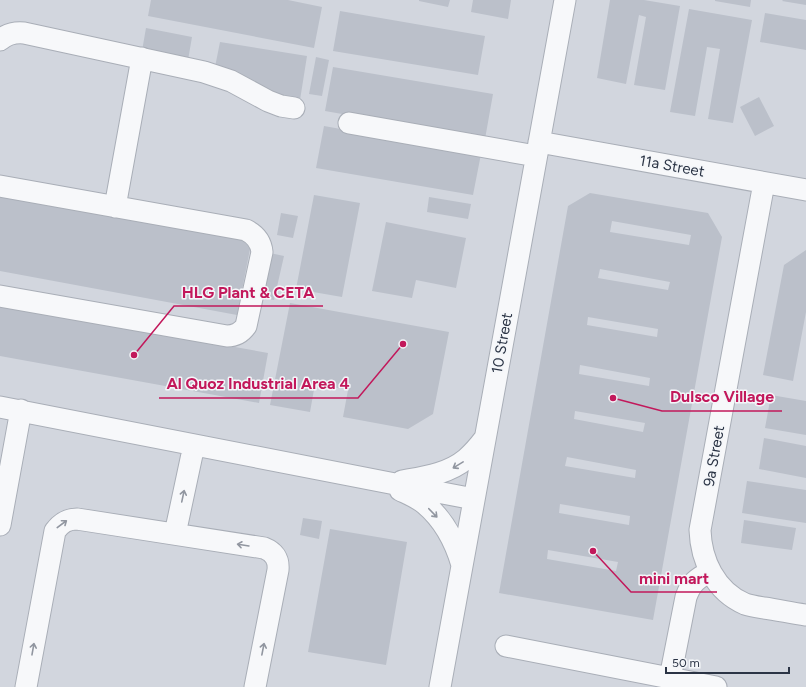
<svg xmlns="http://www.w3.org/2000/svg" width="806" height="687" font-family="Figtree,sans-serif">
<rect width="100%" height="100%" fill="#e4e7ec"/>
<path fill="#d2d6de" d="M 0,0 L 806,0 L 806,687 L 0,687 Z"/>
<path fill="#bbc0ca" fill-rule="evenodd" d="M 151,0 L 288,0 L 322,7 L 314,48 L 148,16 Z
M 419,0 L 450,0 L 448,7 L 419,1 Z
M 473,0 L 511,0 L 508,19 L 471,12 Z
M 610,0 L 644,0 L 680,6 L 665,90 L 634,85 L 646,17 L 639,15 L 626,84 L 597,78 Z
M 715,0 L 751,0 L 750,7 L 715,1 Z
M 783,0 L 806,0 L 806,5 L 782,1 Z
M 689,9 L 752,20 L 733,123 L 708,119 L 720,49 L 707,47 L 695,116 L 670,112 Z
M 340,11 L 485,36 L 478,75 L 333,51 Z
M 765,13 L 806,20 L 806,50 L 760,42 Z
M 146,28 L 192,37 L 188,60 L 142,51 Z
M 220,42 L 307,56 L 300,100 L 264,90 L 215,67 Z
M 316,57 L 329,60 L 322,96 L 309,94 Z
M 333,67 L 493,94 L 485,139 L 325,111 Z
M 759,97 L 774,126 L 755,136 L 740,107 Z
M 324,126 L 481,154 L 473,195 L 316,168 Z
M 0,193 L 252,239 L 237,315 L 0,271 Z
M 590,193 L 708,213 L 722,237 L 653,620 L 499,593 L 568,206 ZM 612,221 L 691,235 L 689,245 L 610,232 ZM 600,269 L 670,282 L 668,290 L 598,278 ZM 588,317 L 658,329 L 657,337 L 587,325 ZM 580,365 L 650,378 L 649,386 L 579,374 ZM 575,411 L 645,423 L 643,432 L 574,419 ZM 567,457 L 636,470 L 635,478 L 565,466 ZM 560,504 L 630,516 L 629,525 L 559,513 ZM 548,550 L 618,562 L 616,571 L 547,559 Z
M 314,195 L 360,203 L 342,297 L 296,289 Z
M 429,197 L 471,204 L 468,219 L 427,212 Z
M 281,213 L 298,216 L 293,238 L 277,235 Z
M 386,222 L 466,238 L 456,288 L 416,280 L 412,298 L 372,291 Z
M 806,250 L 806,312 L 793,381 L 763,375 L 784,265 Z
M 270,253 L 284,256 L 274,300 L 260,297 Z
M 290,303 L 449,332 L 433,414 L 408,429 L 343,417 L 348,390 L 315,384 L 310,412 L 270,405 Z
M 0,305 L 268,353 L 259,403 L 0,356 Z
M 771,395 L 806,401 L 806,435 L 765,428 Z
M 764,438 L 806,446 L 806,478 L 759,469 Z
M 747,481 L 806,490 L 806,523 L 742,513 Z
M 303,518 L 322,521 L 319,539 L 300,535 Z
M 744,520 L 796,528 L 792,550 L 741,543 Z
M 330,529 L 407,542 L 386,665 L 308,652 Z"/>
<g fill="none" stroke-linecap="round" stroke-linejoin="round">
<g stroke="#a9aeb7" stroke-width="23">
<path id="minor" d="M 0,40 C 7,34 14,32 24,33 L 204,72 L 231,81 L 268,101 L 281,106 L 294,108
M 349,123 L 536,156
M 539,142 L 806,190
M 764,183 L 700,530 C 701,560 715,591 745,604 C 751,606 758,607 764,608 C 778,610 792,613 806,615
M 0,186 L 246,230 C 256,235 261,242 262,252 L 246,326 C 241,333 235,336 227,336 L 0,296
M 115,207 L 142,58
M 0,407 L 390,483 L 474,499
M 402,481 C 424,477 448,474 466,459 C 473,453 479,446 485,438
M 400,490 C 408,494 418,498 425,504 C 444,520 455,541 462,565
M 0,525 L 21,410
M 175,534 L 194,445
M 506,646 L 716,687
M 670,678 L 686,597 C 691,583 697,578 710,572
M 26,687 L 55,531 C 61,523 67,519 77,519 L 264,548 C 274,552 279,559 278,570 L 255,687
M 440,687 L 565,0"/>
</g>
<use href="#minor" stroke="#f7f8fa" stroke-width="21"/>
</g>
<defs><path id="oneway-shaft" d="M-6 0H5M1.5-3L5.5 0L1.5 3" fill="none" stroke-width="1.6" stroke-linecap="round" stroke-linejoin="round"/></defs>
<g stroke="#9196a0">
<use href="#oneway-shaft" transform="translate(458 465) rotate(149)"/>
<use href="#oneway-shaft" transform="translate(183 496) rotate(-78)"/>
<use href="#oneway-shaft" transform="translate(433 513) rotate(46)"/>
<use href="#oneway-shaft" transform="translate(62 524) rotate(-37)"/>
<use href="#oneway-shaft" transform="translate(243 545) rotate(-171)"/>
<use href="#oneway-shaft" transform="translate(33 649) rotate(-80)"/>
<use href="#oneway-shaft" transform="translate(263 649) rotate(-79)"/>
</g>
<g text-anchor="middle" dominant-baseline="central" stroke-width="3" stroke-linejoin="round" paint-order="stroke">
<g font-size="15" fill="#2b3445" stroke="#f4f6f9">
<text transform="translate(672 166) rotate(10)">11a Street</text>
<text transform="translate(502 343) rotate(-80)">10 Street</text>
<text transform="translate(714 456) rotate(-80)">9a Street</text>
</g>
</g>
<path fill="none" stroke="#c2185b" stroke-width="1.5" d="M134 355L174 306H323M403 344L358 398H159M613 398L662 411H782M593 551L631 592H717"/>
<g fill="#c2185b" stroke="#f4f6f9" stroke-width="1.5">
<circle cx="134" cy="355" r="4"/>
<circle cx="403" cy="344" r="4"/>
<circle cx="613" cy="398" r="4"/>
<circle cx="593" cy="551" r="4"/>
</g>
<g font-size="16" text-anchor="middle" font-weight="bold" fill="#c2185b" stroke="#f4f6f9" stroke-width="3" stroke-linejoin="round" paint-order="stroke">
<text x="248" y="298">HLG Plant &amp; CETA</text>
<text x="258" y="389">Al Quoz Industrial Area 4</text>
<text x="722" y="402">Dulsco Village</text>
<text x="674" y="584">mini mart</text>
</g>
<path d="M666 667v6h123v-6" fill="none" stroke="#2b3445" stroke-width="2"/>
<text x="672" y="667" font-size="12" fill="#2b3445" stroke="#f4f6f9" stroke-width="3" paint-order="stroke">50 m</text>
</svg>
